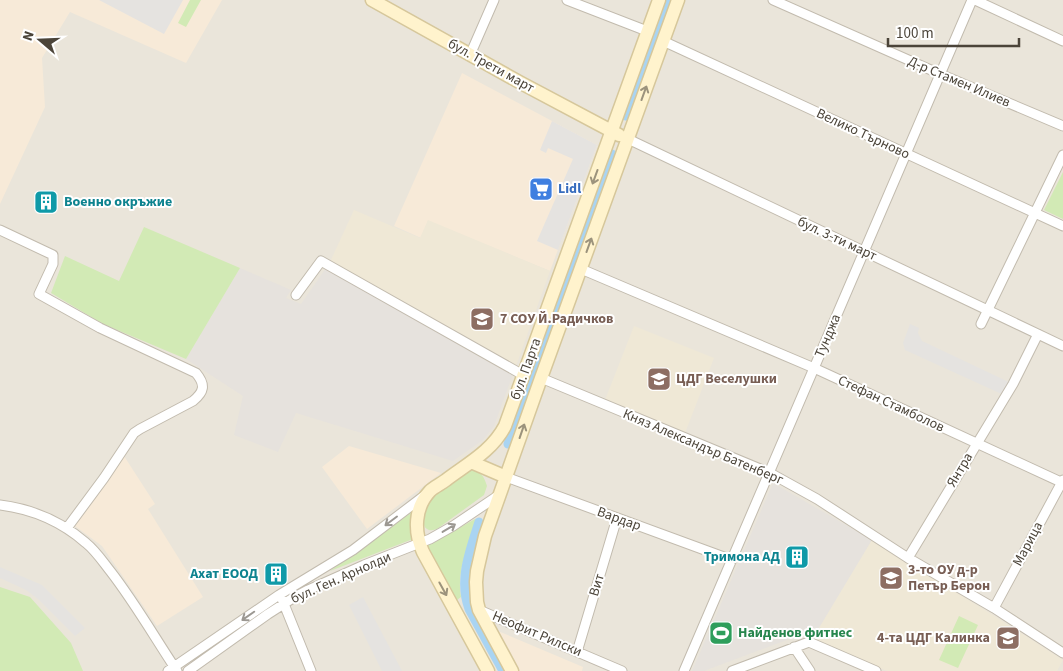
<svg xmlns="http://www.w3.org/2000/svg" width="1063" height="671" font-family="'Source Sans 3',sans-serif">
<rect width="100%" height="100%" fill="#f6f3ec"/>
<path fill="#eae5da" d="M 0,0 L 1063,0 L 1063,671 L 0,671 Z"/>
<path fill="#f7ead8" d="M 0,0 L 222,0 L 186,63 L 70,12 L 42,58 L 45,107 L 0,204 Z
M 462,73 L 597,145 L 550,271 L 428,221 L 421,238 L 394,226 Z
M 349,446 L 441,473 L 367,529 L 322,467 Z
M 124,456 L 155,504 L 148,509 L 203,597 L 157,626 L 102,546 L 75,526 Z
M 498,631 L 583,667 L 582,671 L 513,671 L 491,633 Z"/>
<path fill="#e6e2dd" d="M 240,268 L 291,290 L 286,298 L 301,304 L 326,268 L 499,368 L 513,374 L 494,426 L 483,440 L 453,461 L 296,413 L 278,452 L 234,435 L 243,396 L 186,359 Z
M 773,483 L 872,540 L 813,638 L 803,634 L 704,671 L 692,671 Z"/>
<path fill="#efe8d6" d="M 354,210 L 420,238 L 428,220 L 550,271 L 516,366 L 330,262 Z
M 634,326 L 714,358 L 685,433 L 605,400 Z
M 872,540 L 996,617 L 1063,660 L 1057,671 L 887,671 L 813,638 Z"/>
<path fill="#d2eab5" d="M 190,0 L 201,0 L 186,27 L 178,23 Z
M 1063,172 L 1063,219 L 1044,210 Z
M 144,227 L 240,268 L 186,359 L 103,324 L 51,293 L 65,256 L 119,281 Z
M 469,470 C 481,471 484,476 487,486 L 484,495 L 437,529 C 432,531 426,531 424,525 C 422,521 423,517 424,514 C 431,491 451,483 469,470 Z
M 412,512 L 411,520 L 413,539 L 330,571 Z
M 475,519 L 478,520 C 469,544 456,570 461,597 L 457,600 L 425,547 Z
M 0,587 L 30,597 L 71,643 L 83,671 L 0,671 Z
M 959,616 L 978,625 L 958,668 L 939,660 Z"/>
<path fill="#e5e3e0" d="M 99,0 L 183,0 L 164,34 Z
M 552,121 L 597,145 L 558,250 L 537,241 L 573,159 L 548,148 L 546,153 L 540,150 Z
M 910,324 L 919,328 L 918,333 L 922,341 L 1013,384 L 1006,396 L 905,350 L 903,343 Z
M 0,567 L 42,585 L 85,628 L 75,636 L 38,599 L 26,590 L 0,578 Z
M 363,597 L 402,671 L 382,671 L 349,605 Z"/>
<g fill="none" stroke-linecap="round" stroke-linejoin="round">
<path stroke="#a9d4f2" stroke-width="9" d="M 626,116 L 668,0
M 508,444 L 612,154
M 479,522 C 470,550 458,580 469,609 L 503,671"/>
<g stroke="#c2bbae" stroke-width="11">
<path id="minor" d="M 567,0 L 647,31
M 773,0 L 940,74 L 1063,126
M 975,0 L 1063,41
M 663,41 L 1063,226
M 470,55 L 494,0
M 628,139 L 1063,346
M 0,230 L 53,255 L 53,264 L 39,294 L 100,328 L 196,373 C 206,385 204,392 193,401 L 140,429 L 134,433 L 104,478 L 67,528
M 581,269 L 814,368 L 1063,483
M 296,295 L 321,261 L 523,375
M 981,324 L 1063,155
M 541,378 L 770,473 L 817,499 L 908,558 L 994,608 L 1063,653
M 506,477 L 732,560
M 0,505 C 32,509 62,522 86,543 C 96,551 103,562 111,572 C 135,603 155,638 177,671
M 908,558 L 1013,384 L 1038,334
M 282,599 L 311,671
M 994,608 L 1063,480
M 479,610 L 622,671
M 794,647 L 810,671
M 577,652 L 617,518
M 168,671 L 279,595 L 353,550 L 424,496
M 188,671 L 268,614 L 293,598 L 308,590 L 364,565 L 430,539 L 453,526 L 499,495
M 684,671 L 972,0
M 732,671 L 809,642 L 876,671"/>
</g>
<g stroke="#d6c79b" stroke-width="15">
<path id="secondary" d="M 372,0 L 521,83 L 619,135
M 471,462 L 506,477
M 488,671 L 423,552 C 414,532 414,508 430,491 C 434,487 441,484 446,480 C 467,464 492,451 505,426 L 659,0
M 512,671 L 479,610 L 477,602 L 476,582 L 477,571 L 485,536 L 541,378 L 678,0"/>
</g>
<use href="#minor" stroke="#fff" stroke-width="9"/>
<use href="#secondary" stroke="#fff3cd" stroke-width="12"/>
</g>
<defs><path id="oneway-shaft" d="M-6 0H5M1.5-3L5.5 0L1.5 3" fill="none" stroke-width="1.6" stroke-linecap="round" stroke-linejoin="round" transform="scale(1.25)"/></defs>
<g stroke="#9c937c">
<use href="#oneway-shaft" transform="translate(644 93) rotate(-70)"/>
<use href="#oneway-shaft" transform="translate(595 177) rotate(110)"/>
<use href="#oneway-shaft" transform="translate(589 245) rotate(-70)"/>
<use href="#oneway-shaft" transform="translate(522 431) rotate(-71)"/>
<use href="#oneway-shaft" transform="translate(443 589) rotate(61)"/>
</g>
<g stroke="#9c9892">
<use href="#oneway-shaft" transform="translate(391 521) rotate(143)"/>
<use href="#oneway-shaft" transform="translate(449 528) rotate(-31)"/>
<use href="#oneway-shaft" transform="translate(248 616) rotate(145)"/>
</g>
<defs>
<g id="supermarket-square" transform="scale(1.25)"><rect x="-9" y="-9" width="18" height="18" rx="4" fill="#3f7fe0" stroke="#fff"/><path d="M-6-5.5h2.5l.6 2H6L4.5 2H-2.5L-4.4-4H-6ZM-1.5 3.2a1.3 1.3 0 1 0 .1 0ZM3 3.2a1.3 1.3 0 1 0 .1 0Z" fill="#fff"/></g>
<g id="building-square" transform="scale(1.25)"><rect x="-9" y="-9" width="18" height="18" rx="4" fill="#0f9aa8" stroke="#fff"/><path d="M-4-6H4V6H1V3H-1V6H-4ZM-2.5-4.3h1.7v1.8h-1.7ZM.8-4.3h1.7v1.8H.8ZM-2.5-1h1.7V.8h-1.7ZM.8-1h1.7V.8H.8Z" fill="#fff"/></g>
<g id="school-square" transform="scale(1.25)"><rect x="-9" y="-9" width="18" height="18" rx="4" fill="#8d6e63" stroke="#fff"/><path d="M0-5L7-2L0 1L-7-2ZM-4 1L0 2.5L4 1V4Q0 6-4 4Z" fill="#fff"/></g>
<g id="stadium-square" transform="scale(1.25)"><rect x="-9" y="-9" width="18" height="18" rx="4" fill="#2e9e5b" stroke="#fff"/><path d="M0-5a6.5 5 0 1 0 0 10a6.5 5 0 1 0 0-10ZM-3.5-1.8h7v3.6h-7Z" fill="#fff"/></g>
</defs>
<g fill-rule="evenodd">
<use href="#supermarket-square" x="541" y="189"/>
<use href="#building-square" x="46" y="202"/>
<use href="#school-square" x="482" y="319"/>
<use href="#school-square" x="659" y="379"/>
<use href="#building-square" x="797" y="557"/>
<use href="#building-square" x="276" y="574"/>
<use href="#school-square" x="891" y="578"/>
<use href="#stadium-square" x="721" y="633"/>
<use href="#school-square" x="1008" y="638"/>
</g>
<g text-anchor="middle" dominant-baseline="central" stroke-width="4" stroke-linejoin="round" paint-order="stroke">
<g font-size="14" fill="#4b4439" stroke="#fff">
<text transform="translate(491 66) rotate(29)">бул. Трети март</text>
<text transform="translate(959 82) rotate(23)">Д-р Стамен Илиев</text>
<text transform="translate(863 134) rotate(25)">Велико Търново</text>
<text transform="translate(837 239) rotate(25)">бул. 3-ти март</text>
<text transform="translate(828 336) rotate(-67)">Тунджа</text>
<text transform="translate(526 369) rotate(-70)">бул. Парта</text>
<text transform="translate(891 404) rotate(25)">Стефан Стамболов</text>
<text transform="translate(703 447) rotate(23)">Княз Александър Батенберг</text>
<text transform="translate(960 470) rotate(-59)">Янтра</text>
<text transform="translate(619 519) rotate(20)">Вардар</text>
<text transform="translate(1028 544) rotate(-62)">Марица</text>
<text transform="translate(341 578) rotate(-24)">бул. Ген. Арнолди</text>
<text transform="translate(597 585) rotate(-73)">Вит</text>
<text transform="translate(537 634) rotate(23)">Неофит Рилски</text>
</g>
<g font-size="14" font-weight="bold" fill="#366cbe" stroke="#fff" text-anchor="start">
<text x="558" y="189">Lidl</text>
</g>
<g font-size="14" font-weight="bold" fill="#0d838f" stroke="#fff" text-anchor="end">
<text x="64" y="202" text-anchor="start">Военно окръжие</text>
<text x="780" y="557">Тримона АД</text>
<text x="258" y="574">Ахат ЕООД</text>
</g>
<g font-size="14" font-weight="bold" fill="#785e54" stroke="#fff" text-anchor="start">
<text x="500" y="319">7 СОУ Й.Радичков</text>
<text x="676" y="379">ЦДГ Веселушки</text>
<text x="908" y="570">3-то ОУ д-р<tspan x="908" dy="16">Петър Берон</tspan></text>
<text x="990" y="638" text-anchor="end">4-та ЦДГ Калинка</text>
</g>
<g font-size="14" font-weight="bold" fill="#27864d" stroke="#fff" text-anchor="start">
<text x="738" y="633">Найденов фитнес</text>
</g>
</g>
<g transform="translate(40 40) rotate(289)" stroke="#ffffff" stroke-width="4" paint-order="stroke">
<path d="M0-4L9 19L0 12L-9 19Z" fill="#4b4439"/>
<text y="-8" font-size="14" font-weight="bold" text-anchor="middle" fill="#4b4439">N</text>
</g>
<path d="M888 38v8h131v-8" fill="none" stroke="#4b4439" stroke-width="2.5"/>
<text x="896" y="38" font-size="15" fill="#4b4439" stroke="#ffffff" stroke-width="4" paint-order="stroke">100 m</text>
</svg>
